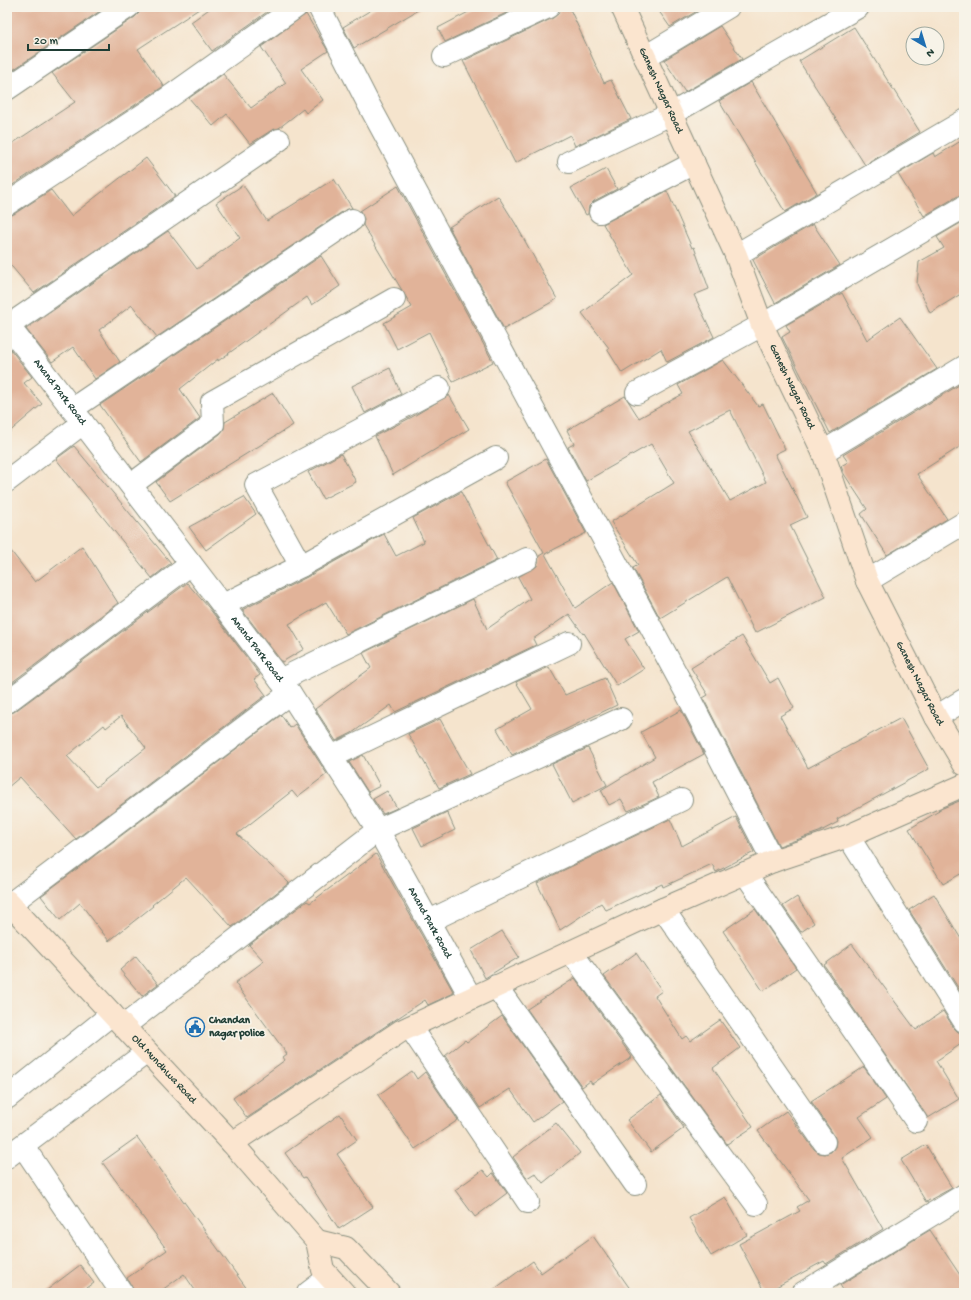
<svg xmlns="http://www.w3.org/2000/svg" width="971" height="1300" font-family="'Gochi Hand',sans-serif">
<rect width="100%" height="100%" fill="#f7f3e8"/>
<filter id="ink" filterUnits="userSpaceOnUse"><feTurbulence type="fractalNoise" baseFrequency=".025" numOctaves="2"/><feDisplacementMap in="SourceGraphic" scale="8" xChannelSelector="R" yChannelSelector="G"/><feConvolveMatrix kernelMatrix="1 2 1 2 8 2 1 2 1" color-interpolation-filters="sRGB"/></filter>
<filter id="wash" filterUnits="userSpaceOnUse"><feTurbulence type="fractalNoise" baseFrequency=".012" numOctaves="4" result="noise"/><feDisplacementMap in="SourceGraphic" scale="16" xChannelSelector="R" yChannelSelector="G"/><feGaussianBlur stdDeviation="0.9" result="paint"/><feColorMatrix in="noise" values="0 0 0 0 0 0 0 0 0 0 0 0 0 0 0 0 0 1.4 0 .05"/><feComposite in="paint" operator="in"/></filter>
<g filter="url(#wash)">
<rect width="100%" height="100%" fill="#f5e4cd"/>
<g id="blocks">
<path fill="#e1b399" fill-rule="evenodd" d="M 7,7 L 106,7 L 7,74 Z
M 140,7 L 202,7 L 138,49 L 164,86 L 8,188 L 7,147 L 75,102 L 52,73 L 135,17 L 139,13 Z
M 212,7 L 274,7 L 212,51 L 191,22 Z
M 376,7 L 423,7 L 354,48 L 343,27 Z
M 478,7 L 519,7 L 445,42 L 438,28 Z
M 560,7 L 569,7 L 604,83 L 611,80 L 631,119 L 575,146 L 570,135 L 515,163 L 463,61 L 553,18 L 558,14 Z
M 656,7 L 704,7 L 670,27 Z
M 306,14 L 328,51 L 301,69 L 323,100 L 306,113 L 303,109 L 279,128 L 272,130 L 250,144 L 227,114 L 213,126 L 189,98 L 223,74 L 251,108 L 286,83 L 261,47 Z
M 720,26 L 742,59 L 685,92 L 664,60 Z
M 854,27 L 920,132 L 865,165 L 799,61 Z
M 751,82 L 817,193 L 785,212 L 719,101 Z
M 964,139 L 964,195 L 958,196 L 924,216 L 898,174 L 933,153 L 935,157 Z
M 146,158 L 175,196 L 34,293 L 7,261 L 7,216 L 14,214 L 51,190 L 71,216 Z
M 606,169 L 617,189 L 594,201 L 589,206 L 588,214 L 586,215 L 571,188 Z
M 334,179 L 352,208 L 345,210 L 157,337 L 132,305 L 99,330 L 120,362 L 95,379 L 73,347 L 52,362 L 26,329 L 168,231 L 197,269 L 240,238 L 216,203 L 243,185 L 267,221 Z
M 398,186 L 493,362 L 453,382 L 429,332 L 397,349 L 384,323 L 412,307 L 363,225 L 364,219 L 360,211 Z
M 667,191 L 692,248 L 694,247 L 709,289 L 694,295 L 714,337 L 667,362 L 661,349 L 622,373 L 607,349 L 609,348 L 582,313 L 633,275 L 603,224 Z
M 498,196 L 515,223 L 557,299 L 504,329 L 449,227 Z
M 964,221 L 964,292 L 930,313 L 917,284 L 919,262 L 944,248 L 937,237 Z
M 813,224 L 840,265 L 775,303 L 753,260 Z
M 321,256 L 340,286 L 312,305 L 307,297 L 218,361 L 218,359 L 180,389 L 200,418 L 141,462 L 100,405 Z
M 842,293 L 867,340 L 900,317 L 937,369 L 830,433 L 782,337 L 790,332 L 786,325 Z
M 7,345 L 32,377 L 24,383 L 42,404 L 7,434 Z
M 723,360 L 758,406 L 763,404 L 785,449 L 775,454 L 807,517 L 790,525 L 826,597 L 755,633 L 727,577 L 660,618 L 633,568 L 638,565 L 611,522 L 674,483 L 651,444 L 586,481 L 568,447 L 574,444 L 567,430 L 625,396 L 639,418 L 683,394 L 678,385 ZM 730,410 L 766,482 L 730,501 L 688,431 Z
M 390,368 L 401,394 L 365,413 L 352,386 Z
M 964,382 L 964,444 L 917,474 L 947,519 L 887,555 L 861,514 L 867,509 L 844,474 L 841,466 L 848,462 L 843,455 Z
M 273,393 L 293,425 L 170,501 L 156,482 L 220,434 L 224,429 L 225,422 Z
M 449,395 L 469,429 L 393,475 L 375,436 L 412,417 Z
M 74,446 L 171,563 L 152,578 L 56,459 Z
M 341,454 L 356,482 L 323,499 L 308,472 Z
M 546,459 L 586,533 L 545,554 L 575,608 L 613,582 L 639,631 L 625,639 L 644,669 L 617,686 L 584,633 L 583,634 L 569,614 L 533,639 L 536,645 L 395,712 L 391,705 L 352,733 L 336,741 L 315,709 L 371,668 L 363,653 L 473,599 L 487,629 L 530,599 L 518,577 L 537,566 L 539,556 L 544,553 L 505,482 Z
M 461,492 L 497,560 L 346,634 L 326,602 L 289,624 L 304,649 L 282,662 L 242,610 L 307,577 L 384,534 L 396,556 L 424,542 L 413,518 Z
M 244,497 L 256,514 L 206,550 L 189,527 Z
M 7,546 L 35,582 L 82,546 L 118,603 L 7,686 Z
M 187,583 L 209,608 L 260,675 L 254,679 L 266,695 L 76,839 L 20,777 L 7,788 L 7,714 L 14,712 ZM 121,716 L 146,748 L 96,787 L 67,756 L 104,725 L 106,728 Z
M 742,636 L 770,683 L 778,678 L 794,708 L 780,716 L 808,768 L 901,718 L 929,769 L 837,819 L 838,822 L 819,832 L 779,846 L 703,698 L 708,695 L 691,668 Z
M 549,667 L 565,695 L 605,678 L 617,705 L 512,755 L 497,729 L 532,709 L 516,682 Z
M 681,710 L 704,754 L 652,782 L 659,797 L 628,811 L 621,799 L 609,805 L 601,790 L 655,757 L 641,732 Z
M 281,715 L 290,728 L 295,724 L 327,774 L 297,797 L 292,791 L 237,834 L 289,883 L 232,927 L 186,877 L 152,905 L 153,906 L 109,941 L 80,903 L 60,920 L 41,896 Z
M 440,719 L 470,774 L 439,788 L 408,734 Z
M 588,748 L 607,785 L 572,803 L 552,764 Z
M 363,755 L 380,786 L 368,792 L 349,762 Z
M 387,791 L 397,808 L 383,814 L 373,799 Z
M 964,799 L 964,872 L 943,884 L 909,829 L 939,811 L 938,810 Z
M 447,812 L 455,830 L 422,846 L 413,828 Z
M 736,817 L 754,852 L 716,872 L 712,864 L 663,887 L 662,884 L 606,910 L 601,903 L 560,930 L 537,883 L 670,819 L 682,846 Z
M 376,854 L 454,993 L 428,1005 L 425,1000 L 247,1118 L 233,1098 L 285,1060 L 283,1057 L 287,1054 L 235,983 L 264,961 L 249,945 L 307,901 L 310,903 Z
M 934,894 L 964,944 L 964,997 L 909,910 Z
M 797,897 L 814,923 L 801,932 L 783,906 Z
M 755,909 L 796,968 L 763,991 L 723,931 Z
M 502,931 L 519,957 L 485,978 L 471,950 Z
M 852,944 L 916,1030 L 943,1011 L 954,1028 L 958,1032 L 964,1033 L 964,1042 L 936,1061 L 959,1099 L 928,1118 L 824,965 Z
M 636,953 L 662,991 L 655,996 L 682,1039 L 686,1036 L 690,1041 L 720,1020 L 740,1048 L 713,1068 L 753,1127 L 727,1144 L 604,976 Z
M 136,956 L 158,984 L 142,996 L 120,970 Z
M 575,978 L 632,1057 L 592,1084 L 590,1081 L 582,1087 L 527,1009 Z
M 502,1016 L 562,1101 L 533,1122 L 510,1089 L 480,1108 L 445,1056 L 465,1040 L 467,1042 Z
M 864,1067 L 886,1099 L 859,1117 L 873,1137 L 842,1158 L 883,1229 L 826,1264 L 824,1261 L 765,1293 L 739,1244 L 800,1211 L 797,1207 L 809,1200 L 758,1131 L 786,1111 L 814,1149 L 819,1153 L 825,1154 L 831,1152 L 835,1147 L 836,1141 L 834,1135 L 811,1101 Z
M 412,1071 L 417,1079 L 425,1072 L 458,1120 L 415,1149 L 378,1095 Z
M 661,1095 L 684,1128 L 651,1152 L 627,1120 Z
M 340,1114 L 357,1140 L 337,1154 L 373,1207 L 339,1229 L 305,1177 L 303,1178 L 285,1153 Z
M 556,1123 L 580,1153 L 543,1183 L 535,1173 L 527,1178 L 513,1157 Z
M 137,1137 L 250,1293 L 197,1293 L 184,1274 L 158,1293 L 135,1293 L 127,1278 L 167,1250 L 102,1162 Z
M 926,1145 L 952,1188 L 926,1202 L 901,1160 Z
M 483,1170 L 489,1177 L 493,1173 L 507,1193 L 475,1217 L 455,1190 Z
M 725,1197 L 747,1235 L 711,1256 L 689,1218 Z
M 930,1230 L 964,1281 L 964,1287 L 954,1293 L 845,1293 L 840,1285 Z
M 593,1236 L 633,1293 L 489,1293 L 533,1261 L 541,1273 Z
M 80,1265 L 94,1283 L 80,1293 L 43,1293 Z"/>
</g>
</g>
<g filter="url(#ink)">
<use href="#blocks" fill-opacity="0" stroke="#8a9080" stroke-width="1"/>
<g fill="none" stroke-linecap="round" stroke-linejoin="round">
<g stroke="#8a9080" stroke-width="24">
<g id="street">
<path d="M 319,7 L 368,103 L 686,692 L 773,861"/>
<path d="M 444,56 L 548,7"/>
<path d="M 645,57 L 728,7"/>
<path d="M 7,89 L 128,7"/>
<path d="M 569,162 L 671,114 L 858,7"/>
<path d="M 7,204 L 161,103 L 296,7"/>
<path d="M 600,212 L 694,163"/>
<path d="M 736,255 L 964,121"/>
<path id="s1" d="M 7,324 L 290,693 L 378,830 L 471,998"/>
<path d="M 8,326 L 279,140"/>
<path d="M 637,393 L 762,325 L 964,207"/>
<path d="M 72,409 L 352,220"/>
<path d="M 823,452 L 964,367"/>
<path d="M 7,481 L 83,423"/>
<path d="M 131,485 L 213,424 L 212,402 L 394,299"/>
<path d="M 301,566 L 256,485 L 439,388"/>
<path d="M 867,581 L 964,523"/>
<path d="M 223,605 L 301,566 L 496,458"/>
<path d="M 280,680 L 527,559"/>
<path d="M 7,702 L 191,564"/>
<path d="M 936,717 L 964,700"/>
<path d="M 331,757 L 569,643"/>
<path d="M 848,836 L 964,1021"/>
<path d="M 745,873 L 916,1121"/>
<path d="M 10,904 L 290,693"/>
<path d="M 663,909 L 824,1142"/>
<path d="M 429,921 L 681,800"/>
<path d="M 571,952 L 756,1204"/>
<path d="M 496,986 L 635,1184"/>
<path d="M 124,1026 L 378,830 L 621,719"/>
<path d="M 410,1027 L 528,1202"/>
<path d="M 7,1098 L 112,1014"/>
<path d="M 23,1146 L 122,1293"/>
<path d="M 7,1157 L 147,1052"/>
<path d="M 308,1293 L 329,1277"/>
<path d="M 803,1293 L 964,1195"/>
</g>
</g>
<g stroke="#8a9080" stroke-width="24">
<g id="secondary">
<path id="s2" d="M 622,7 L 736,255 L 762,325 L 823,452 L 867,581 L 936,717 L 964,764"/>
<path id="s3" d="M 7,901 L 232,1143 L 317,1241 L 323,1270 L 344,1293"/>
<path d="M 232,1143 L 401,1031 L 663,909 L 773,861 L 848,836 L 964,785"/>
<path d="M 317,1241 L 346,1248 L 389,1293"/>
</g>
</g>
<use href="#street" stroke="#fff" stroke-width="22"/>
<use href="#secondary" stroke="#fbe5cf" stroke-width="22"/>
</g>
</g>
<defs>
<g id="civic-ring" transform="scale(1)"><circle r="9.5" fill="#f7f3e8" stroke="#1f6fb2" stroke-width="1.5"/><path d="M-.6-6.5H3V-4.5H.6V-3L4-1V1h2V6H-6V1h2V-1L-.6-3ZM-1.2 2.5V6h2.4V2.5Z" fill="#1f6fb2"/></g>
</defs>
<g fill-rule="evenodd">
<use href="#civic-ring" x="195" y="1027"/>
</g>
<g text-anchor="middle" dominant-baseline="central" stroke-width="3.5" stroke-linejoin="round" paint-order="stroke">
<g font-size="11" fill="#1f3d34" stroke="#f7f3e8">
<text stroke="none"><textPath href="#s2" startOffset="92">Ganesh Nagar Road</textPath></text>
<text stroke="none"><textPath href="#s2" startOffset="416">Ganesh Nagar Road</textPath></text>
<text stroke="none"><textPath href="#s1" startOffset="86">Anand Park Road</textPath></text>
<text stroke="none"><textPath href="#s1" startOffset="410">Anand Park Road</textPath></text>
<text stroke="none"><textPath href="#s2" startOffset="740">Ganesh Nagar Road</textPath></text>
<text stroke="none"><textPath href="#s1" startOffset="734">Anand Park Road</textPath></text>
<text stroke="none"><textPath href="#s3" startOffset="230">Old Mundhwa Road</textPath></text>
</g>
<g font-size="11" font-weight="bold" fill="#1f3d34" stroke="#f7f3e8" text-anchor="start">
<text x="209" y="1021">Chandan<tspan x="209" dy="13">nagar police</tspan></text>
</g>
</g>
<rect width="971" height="1300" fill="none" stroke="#f7f3e8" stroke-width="24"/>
<g transform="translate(925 46) rotate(142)"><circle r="19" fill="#f7f3e8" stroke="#a1aaa0"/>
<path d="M0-3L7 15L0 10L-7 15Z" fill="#1f6fb2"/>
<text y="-6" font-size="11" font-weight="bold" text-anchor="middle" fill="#1f3d34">N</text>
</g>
<path d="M28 44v6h81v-6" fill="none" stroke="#1f3d34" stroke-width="2"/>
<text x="34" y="44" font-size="12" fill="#1f3d34" stroke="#f7f3e8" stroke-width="3" paint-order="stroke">20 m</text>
</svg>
